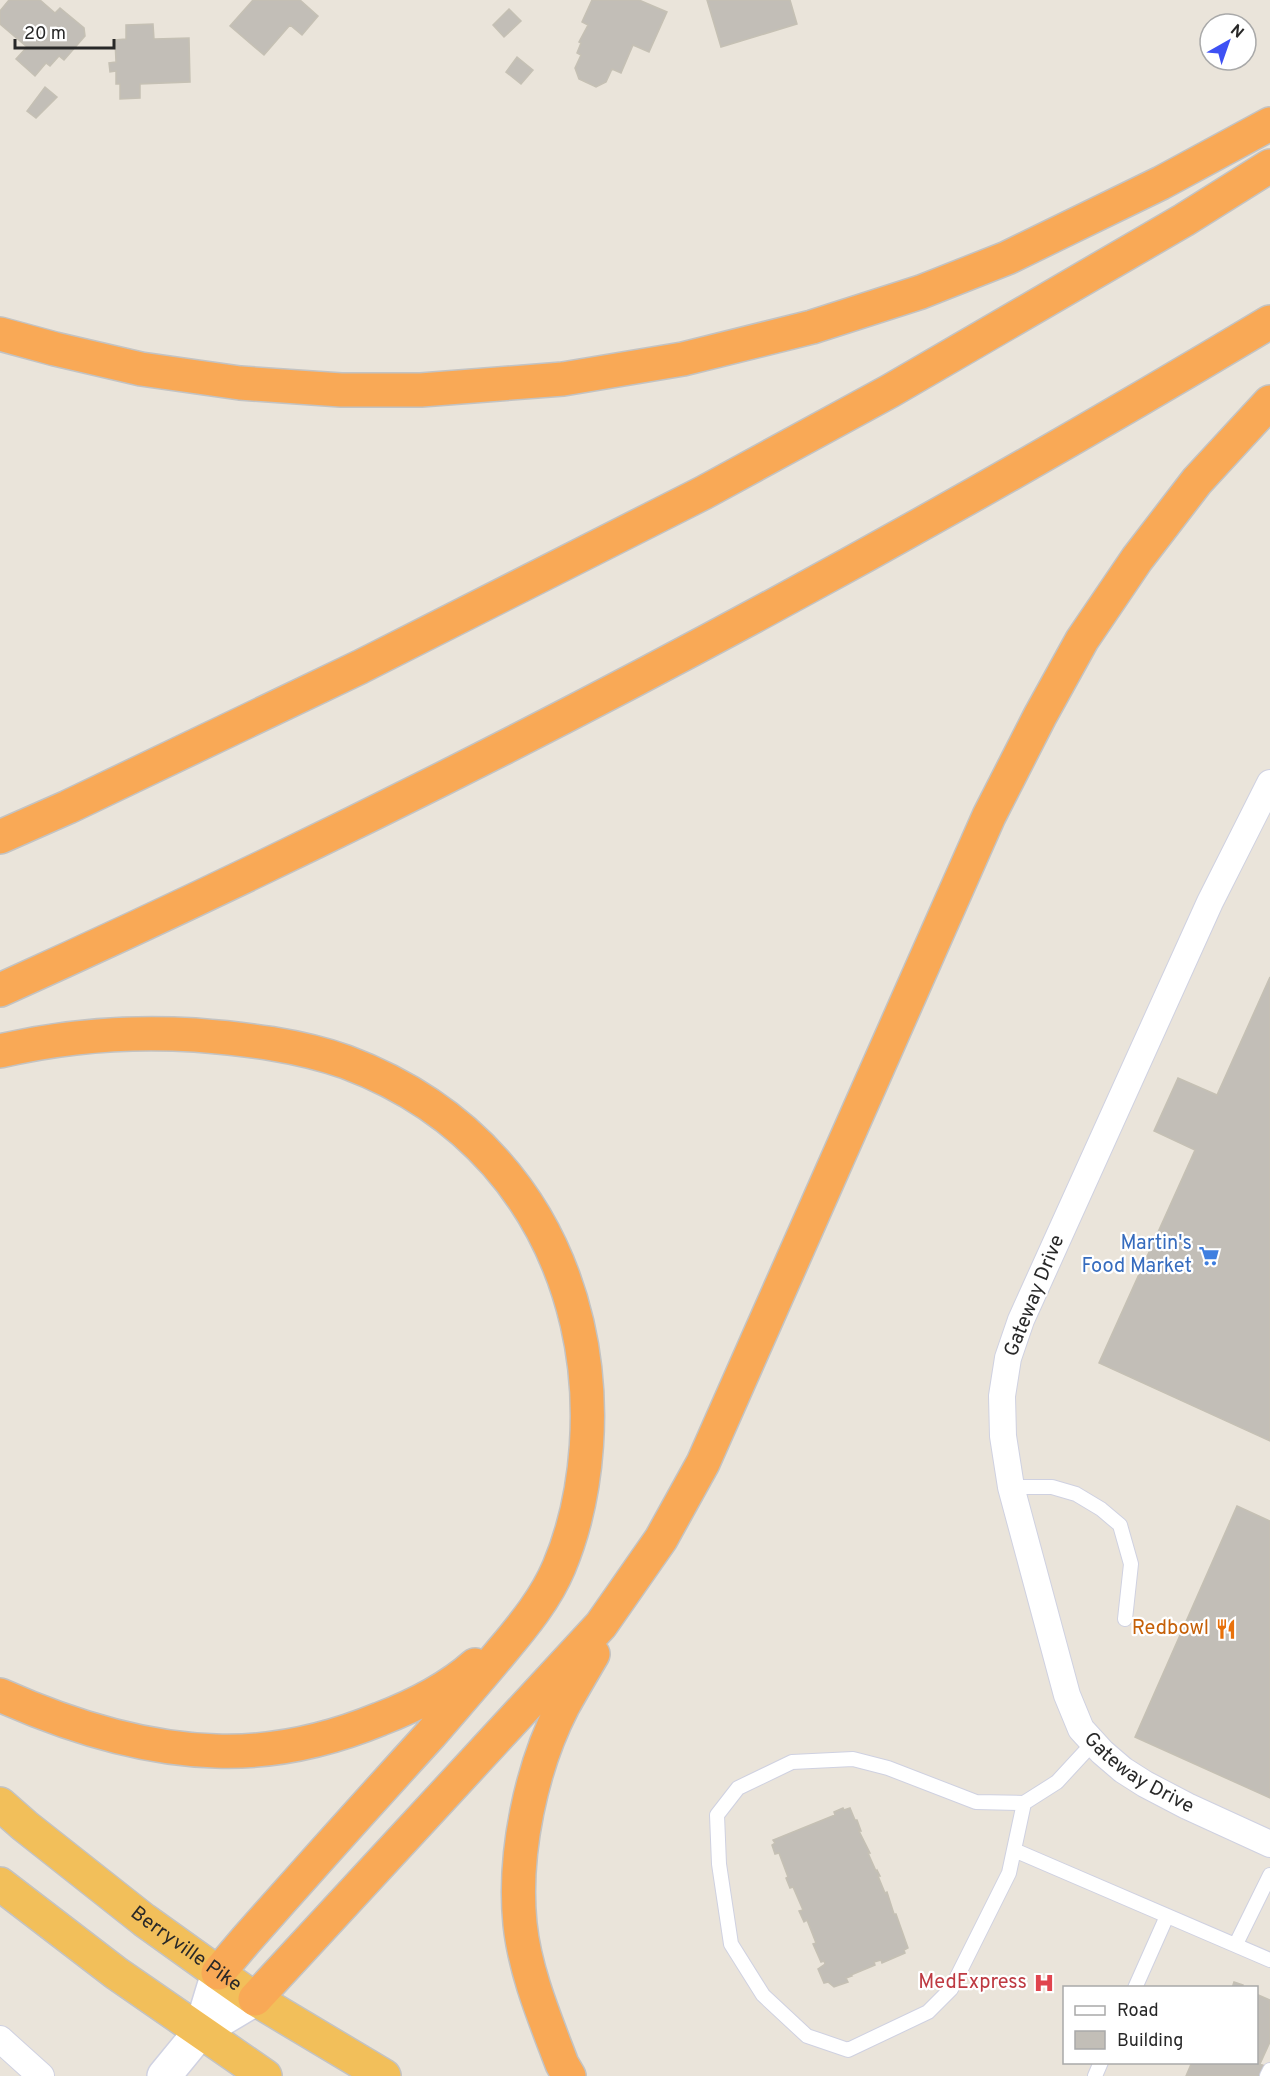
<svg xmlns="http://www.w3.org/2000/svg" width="1270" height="2076" font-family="Overpass,sans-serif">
<rect width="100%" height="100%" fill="#eae4da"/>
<path fill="#c2beb7" stroke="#c5c0b4" stroke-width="1.5" d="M 9,0 L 40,0 L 55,13 L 60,8 L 84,28 L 85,36 L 64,60 L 59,56 L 50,66 L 46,63 L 35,76 L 16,59 L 27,47 L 0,24 L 0,11 Z
M 253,0 L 300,0 L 318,16 L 302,35 L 290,25 L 264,55 L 230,26 Z
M 592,0 L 639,0 L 667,12 L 649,52 L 633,45 L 621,73 L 612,69 L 606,82 L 596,87 L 579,79 L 575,68 L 581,55 L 577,53 L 581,43 L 579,42 L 588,25 L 582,22 Z
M 707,0 L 790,0 L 797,24 L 721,47 Z
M 509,9 L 521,21 L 504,37 L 493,25 Z
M 153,24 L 154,39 L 189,38 L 190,82 L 140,84 L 140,98 L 120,99 L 120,84 L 116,84 L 116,71 L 110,72 L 109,63 L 116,62 L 115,40 L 126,39 L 126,25 Z
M 517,57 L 533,70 L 521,84 L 506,72 Z
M 45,87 L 57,97 L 36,118 L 27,111 Z
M 1270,977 L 1270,1441 L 1099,1363 L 1195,1150 L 1154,1131 L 1178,1078 L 1217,1095 Z
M 1237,1506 L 1270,1521 L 1270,1798 L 1135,1737 Z
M 843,1808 L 844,1810 L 850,1808 L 855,1820 L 857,1820 L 861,1831 L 859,1831 L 870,1853 L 868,1853 L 876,1871 L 877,1870 L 880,1876 L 878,1876 L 885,1893 L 887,1892 L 894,1914 L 896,1914 L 908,1948 L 904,1950 L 905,1953 L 882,1963 L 881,1960 L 874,1962 L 875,1965 L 851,1975 L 852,1976 L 846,1978 L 848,1982 L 834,1987 L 828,1982 L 824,1983 L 818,1969 L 825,1964 L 824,1961 L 821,1962 L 813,1944 L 816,1943 L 807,1920 L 804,1922 L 799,1911 L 803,1910 L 793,1887 L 790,1888 L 786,1878 L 788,1877 L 779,1853 L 775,1854 L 772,1845 L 775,1843 L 773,1840 L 835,1815 L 834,1812 Z
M 1234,1982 L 1243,1985 L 1242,1988 L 1232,1988 Z
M 1256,1994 L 1270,2000 L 1270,2042 L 1260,2064 L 1269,2068 L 1263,2076 L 1186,2076 L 1192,2062 L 1256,2062 Z"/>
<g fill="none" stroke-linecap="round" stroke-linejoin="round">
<g stroke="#cfd1e1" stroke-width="16">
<path id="service" d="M 1011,1487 L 1052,1487 L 1076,1494 L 1101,1509 L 1120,1525 L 1131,1564 L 1125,1619
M 1024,1803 L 1009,1873 L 951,1989 L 928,2012 L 848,2050 L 807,2036 L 763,1995 L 731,1944 L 719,1864 L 717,1815 L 738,1788 L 792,1762 L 853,1759 L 888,1768 L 976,1802 L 1024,1803 L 1057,1782 L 1093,1743
M 1014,1850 L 1270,1960
M 1236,1944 L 1270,1875
M 1135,1988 L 1167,1916
M 1095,2076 L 1101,2062
M 1267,2076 L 1270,2070"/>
</g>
<g stroke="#cfd1e1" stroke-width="28">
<g id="minor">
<path id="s1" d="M 1270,783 L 1210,902 L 1021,1320 L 1008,1358 L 1002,1396 L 1003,1436 L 1011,1487 L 1067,1695 L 1081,1729 L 1102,1752 L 1123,1770 L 1145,1784 L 1187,1806 L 1270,1844"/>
<path d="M 0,2039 L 41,2076"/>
</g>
</g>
<g stroke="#cfd1e1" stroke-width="36">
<path id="tertiary" d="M 200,2032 L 218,1973
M 164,2076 L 200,2032 L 255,1999"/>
</g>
<g stroke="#c3c3c3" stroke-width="36">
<g id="trunk">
<path id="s2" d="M 0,1804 L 25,1826 L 144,1920 L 218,1973 L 255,1999 L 384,2076"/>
<path d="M 0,1884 L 116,1973 L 265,2076"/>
</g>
</g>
<g stroke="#c3c3c3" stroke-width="36">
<path id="motorway" d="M 0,334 L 55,349 L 141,369 L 240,383 L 341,390 L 421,390 L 563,379 L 683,359 L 812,327 L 921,292 L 1007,258 L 1161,183 L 1270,124
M 0,837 L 68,807 L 360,667 L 703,493 L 890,391 L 1184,220 L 1270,166
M 0,990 C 437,793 860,568 1270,322
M 0,1051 C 64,1036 130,1031 195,1035 C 246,1039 298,1045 346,1062 C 466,1107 548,1199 577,1323 C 595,1400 590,1493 559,1567 C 546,1598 524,1625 502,1651 C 479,1679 455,1706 431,1734 C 369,1802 307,1871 246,1940 L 218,1973
M 0,1695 C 67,1725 142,1749 216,1751 C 272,1753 329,1740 380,1719 C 414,1706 448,1689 475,1665
M 255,1999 L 601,1625 L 661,1539 L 703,1463 L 989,816 L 1040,716 L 1082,640 L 1137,559 L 1197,481 L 1270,402
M 569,2076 L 562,2064 C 545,2019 525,1972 520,1924 C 513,1854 531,1768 563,1706 C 573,1688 583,1671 593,1654"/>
</g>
<use href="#service" stroke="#fff" stroke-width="14"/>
<use href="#minor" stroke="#fff" stroke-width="26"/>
<use href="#tertiary" stroke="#fff" stroke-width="33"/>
<use href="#trunk" stroke="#f2bf5a" stroke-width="33"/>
<use href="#motorway" stroke="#f9a956" stroke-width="33"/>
</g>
<defs>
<g id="supermarket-bare" transform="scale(1.62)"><path d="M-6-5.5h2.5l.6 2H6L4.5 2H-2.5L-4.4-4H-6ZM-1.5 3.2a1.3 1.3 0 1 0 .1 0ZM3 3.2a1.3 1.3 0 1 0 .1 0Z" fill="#3f7fe0" stroke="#fff" stroke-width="2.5" paint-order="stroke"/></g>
<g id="restaurant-bare" transform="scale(1.62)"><path d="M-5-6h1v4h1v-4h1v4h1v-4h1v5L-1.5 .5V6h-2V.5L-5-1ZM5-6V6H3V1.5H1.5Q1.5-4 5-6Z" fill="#e8710a" stroke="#fff" stroke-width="2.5" paint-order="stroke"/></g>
<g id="hospital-bare" transform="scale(1.62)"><path d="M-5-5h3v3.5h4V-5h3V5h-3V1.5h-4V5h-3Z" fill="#e0444e" stroke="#fff" stroke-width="2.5" paint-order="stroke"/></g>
</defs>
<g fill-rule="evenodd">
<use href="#supermarket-bare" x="1209" y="1256"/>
<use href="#restaurant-bare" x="1226" y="1629"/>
<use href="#hospital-bare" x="1044" y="1983"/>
</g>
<g text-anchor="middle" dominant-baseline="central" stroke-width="4.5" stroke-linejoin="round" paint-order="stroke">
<g font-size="20" fill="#366cbe" stroke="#fff" text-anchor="end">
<text x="1192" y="1244">Martin's<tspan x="1192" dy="23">Food Market</tspan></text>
</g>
<g font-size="20" fill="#282828" stroke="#fff">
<text transform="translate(1035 1296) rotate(-68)">Gateway Drive</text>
<text stroke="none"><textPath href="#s1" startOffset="1088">Gateway Drive</textPath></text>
<text stroke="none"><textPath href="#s2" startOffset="236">Berryville Pike</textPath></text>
</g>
<g font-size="20" fill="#c56008" stroke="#fff" text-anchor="end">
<text x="1209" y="1629">Redbowl</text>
</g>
<g font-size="20" fill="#be3a42" stroke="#fff" text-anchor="end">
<text x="1027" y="1983">MedExpress</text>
</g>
</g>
<rect x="1063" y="1986" width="195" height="78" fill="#ffffff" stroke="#a9a9a9" stroke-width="1.5"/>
<rect x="1075" y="2006" width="30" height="9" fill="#ffffff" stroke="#a9a9a9" stroke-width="1.5"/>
<text x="1117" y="2016" font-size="18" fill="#282828">Road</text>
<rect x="1075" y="2031" width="30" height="18" fill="#c2beb7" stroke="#a9a9a9" stroke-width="1.5"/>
<text x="1117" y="2046" font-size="18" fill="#282828">Building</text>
<g transform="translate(1228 42) rotate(40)"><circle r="28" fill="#ffffff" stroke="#a9a9a9" stroke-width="1.5"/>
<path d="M0-4.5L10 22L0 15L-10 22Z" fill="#3e51f4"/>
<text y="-9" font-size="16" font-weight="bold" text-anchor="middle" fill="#282828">N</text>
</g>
<path d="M15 39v9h99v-9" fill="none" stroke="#282828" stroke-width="3"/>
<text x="24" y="39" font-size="18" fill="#282828" stroke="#ffffff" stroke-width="4.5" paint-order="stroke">20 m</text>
</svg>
